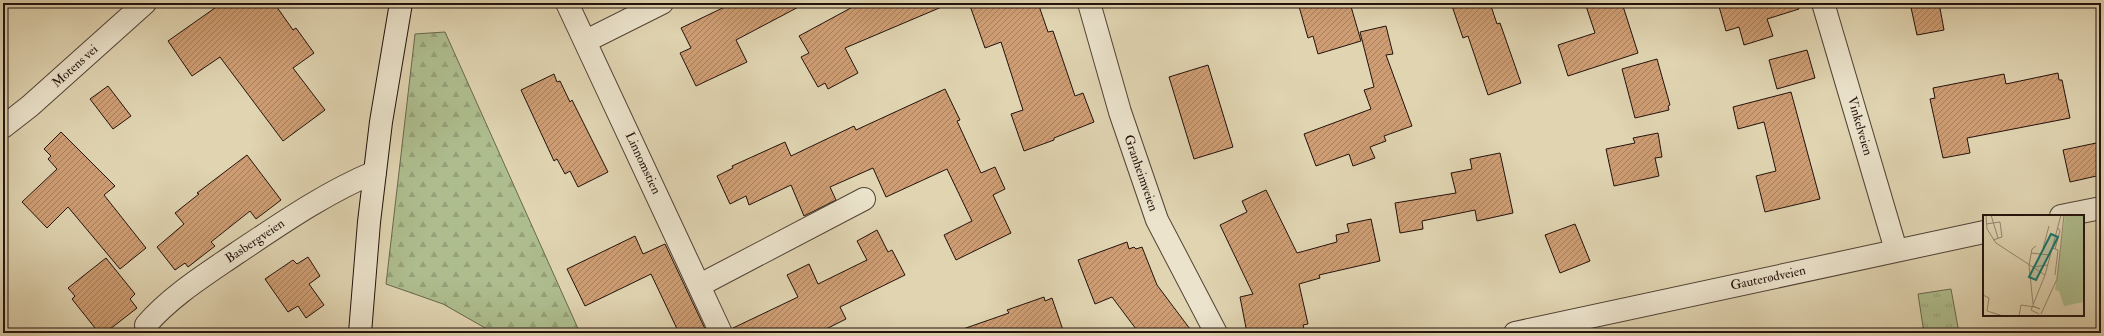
<svg xmlns="http://www.w3.org/2000/svg" width="2104" height="336" font-family="'IM FELL Double Pica',serif">
<defs>
<pattern id="forest-firs" width="22" height="20" patternUnits="userSpaceOnUse"><rect width="22" height="20" fill="#aebd8e"/><path d="M5 1l3.5 6h-7zM16 11l3.5 6h-7z" fill="#95a179"/></pattern>
<pattern id="park-tufts" width="24" height="20" patternUnits="userSpaceOnUse"><rect width="24" height="20" fill="#aebd8e"/><path d="M3 7l-1-3M5 7V3M7 7l1-3M15 17l-1-3M17 17v-4M19 17l1-3" fill="none" stroke="#95a179"/></pattern>
<pattern id="building-hatch" width="6" height="6" patternUnits="userSpaceOnUse"><rect width="6" height="6" fill="#ce9d73"/><path d="M-1 1l2-2M0 6l6-6M5 7l2-2" fill="none" stroke="#a77f5d"/></pattern>
</defs>
<rect width="100%" height="100%" fill="#e0d4b1"/>
<filter id="stains"><feTurbulence type="fractalNoise" baseFrequency=".005" numOctaves="4"/><feColorMatrix values="0 0 0 0 .2 0 0 0 0 .09 0 0 0 0 .02 0 0 0 .5 -.17"/></filter>
<radialGradient id="worn" r=".72"><stop offset=".6" stop-color="#630" stop-opacity="0"/><stop offset="1" stop-color="#630" stop-opacity=".3"/></radialGradient>
<path fill="url(#forest-firs)" stroke="#68684d" d="M 445,32 L 580,333 L 507,333 L 487,329 L 443,304 L 386,284 L 415,34 Z"/>
<path fill="url(#park-tufts)" stroke="#68684d" d="M 1951,289 L 1959,333 L 1924,333 L 1918,294 Z"/>
<path fill="url(#building-hatch)" stroke="#23120c" d="M 222,3 L 274,3 L 293,30 L 296,28 L 314,53 L 293,68 L 325,110 L 283,141 L 220,57 L 192,76 L 168,41 Z
M 733,3 L 806,3 L 736,40 L 747,62 L 696,86 L 680,53 L 691,48 L 681,28 Z
M 860,3 L 951,3 L 845,48 L 858,73 L 828,89 L 825,83 L 818,87 L 801,57 L 809,53 L 799,36 Z
M 969,3 L 1038,3 L 1048,32 L 1053,31 L 1075,96 L 1083,93 L 1094,122 L 1054,138 L 1054,140 L 1024,151 L 1011,114 L 1023,110 L 1001,42 L 985,48 Z
M 1298,3 L 1350,3 L 1361,41 L 1318,54 L 1313,36 L 1308,38 Z
M 1451,3 L 1490,3 L 1497,24 L 1500,23 L 1521,83 L 1488,95 L 1468,36 L 1463,38 Z
M 1585,3 L 1622,3 L 1638,53 L 1568,76 L 1558,45 L 1595,33 Z
M 1718,3 L 1798,3 L 1799,9 L 1767,19 L 1773,36 L 1744,45 L 1739,27 L 1726,31 Z
M 1910,3 L 1939,3 L 1944,30 L 1917,35 Z
M 1386,26 L 1393,54 L 1386,55 L 1412,126 L 1384,136 L 1386,141 L 1370,147 L 1375,158 L 1353,166 L 1349,154 L 1316,166 L 1304,134 L 1371,109 L 1364,90 L 1374,87 L 1360,32 Z
M 1807,50 L 1815,78 L 1777,89 L 1769,60 Z
M 1657,59 L 1670,105 L 1668,106 L 1669,110 L 1635,118 L 1622,69 Z
M 1208,65 L 1233,147 L 1194,159 L 1169,77 Z
M 2058,73 L 2059,80 L 2062,80 L 2070,118 L 1967,138 L 1970,153 L 1943,158 L 1930,99 L 1935,98 L 1933,88 L 2004,74 L 2006,84 Z
M 554,74 L 557,82 L 560,81 L 570,102 L 572,100 L 608,172 L 578,187 L 570,171 L 565,174 L 557,159 L 554,161 L 521,90 Z
M 108,86 L 131,116 L 113,129 L 90,99 Z
M 945,89 L 960,120 L 957,121 L 981,173 L 995,167 L 1005,189 L 993,195 L 1011,233 L 956,260 L 944,235 L 972,221 L 947,169 L 886,197 L 873,168 L 830,187 L 836,200 L 804,216 L 791,185 L 749,205 L 746,196 L 730,204 L 717,176 L 733,168 L 732,166 L 785,142 L 791,156 L 854,126 L 856,130 Z
M 1791,92 L 1820,199 L 1765,212 L 1756,176 L 1776,171 L 1764,122 L 1738,129 L 1733,107 Z
M 61,132 L 115,186 L 104,195 L 146,248 L 120,269 L 68,207 L 47,228 L 22,202 L 57,169 L 48,159 L 51,156 L 44,149 Z
M 1658,133 L 1662,157 L 1655,158 L 1659,176 L 1614,186 L 1606,149 L 1635,143 L 1633,138 Z
M 2101,142 L 2101,175 L 2070,182 L 2063,150 Z
M 1500,153 L 1513,213 L 1477,221 L 1475,210 L 1422,221 L 1423,229 L 1400,233 L 1395,203 L 1456,193 L 1451,173 L 1472,169 L 1470,159 Z
M 247,155 L 281,200 L 256,219 L 250,211 L 211,242 L 215,246 L 188,267 L 185,263 L 175,270 L 157,247 L 184,224 L 175,213 L 199,194 L 197,193 Z
M 1266,190 L 1297,253 L 1337,242 L 1336,235 L 1349,232 L 1347,224 L 1371,219 L 1380,261 L 1319,275 L 1320,278 L 1299,284 L 1308,324 L 1303,325 L 1305,333 L 1247,333 L 1240,297 L 1253,294 L 1220,225 L 1247,212 L 1242,201 Z
M 1575,224 L 1590,261 L 1560,273 L 1545,235 Z
M 877,230 L 888,252 L 892,250 L 905,275 L 840,307 L 846,319 L 818,333 L 733,333 L 733,328 L 798,297 L 787,275 L 809,264 L 818,284 L 867,260 L 857,241 Z
M 635,236 L 643,254 L 665,244 L 707,333 L 679,333 L 651,274 L 585,306 L 567,269 Z
M 1127,242 L 1129,249 L 1134,247 L 1136,249 L 1142,247 L 1157,285 L 1193,333 L 1139,333 L 1112,297 L 1095,304 L 1078,260 Z
M 308,257 L 320,276 L 309,284 L 324,305 L 306,318 L 298,306 L 288,312 L 265,279 L 293,260 L 297,264 Z
M 106,258 L 135,294 L 130,299 L 137,308 L 105,333 L 99,333 L 72,299 L 75,296 L 68,288 Z
M 1044,297 L 1045,301 L 1052,298 L 1064,333 L 963,333 L 963,329 L 1009,313 L 1007,310 Z"/>
<g fill="none" stroke-linecap="round" stroke-linejoin="round">
<g stroke="#524235" stroke-width="24">
<path id="minor" d="M 567,3 L 721,333
M 1089,3 L 1120,112 L 1157,220 L 1216,333
M 1823,3 L 1896,250
M 586,41 L 662,3
M 3,127 L 30,106 L 145,3
M 2061,216 L 2101,208
M 700,285 L 864,199
M 146,325 C 171,296 205,275 237,253 C 282,223 325,193 375,172
M 1515,333 L 1984,232"/>
</g>
<g stroke="#23120c" stroke-width="24">
<path id="secondary" d="M 360,333 L 369,222 L 381,122 L 401,3"/>
</g>
<use href="#minor" stroke="#ebe3cc" stroke-width="22"/>
<use href="#secondary" stroke="#ebe3cc" stroke-width="22"/>
</g>
<g text-anchor="middle" dominant-baseline="central" stroke-width="3" stroke-linejoin="round" paint-order="stroke">
<g font-size="13" fill="#23120c" stroke="#ebe3cc">
<text transform="translate(75 66) rotate(-42)">Motens vei</text>
<text transform="translate(1860 126) rotate(74)">Vinkelveien</text>
<text transform="translate(643 163) rotate(65)">Linnomstien</text>
<text transform="translate(1141 173) rotate(71)">Granheimveien</text>
<text transform="translate(255 241) rotate(-34)">Basbergveien</text>
<text transform="translate(1768 278) rotate(-12)">Gauterødveien</text>
</g>
</g>
<g transform="translate(1983 215)">
<rect width="101" height="101" fill="#e0d4b1"/>
<path d="M 82,0 L 101,0 L 101,87 L 81,91 L 76,76 L 72,75 Z" fill="#aebd8e"/>
<path d="M 101,19 L 101,37 L 99,40 L 95,31 L 97,22 Z" fill="#aebd8e"/>
<path fill="none" stroke="#94866f" stroke-width="1" d="M 3,0 L 4,14 L 13,28 L 62,60 L 48,95 L 56,99M 8,0 L 15,23M 3,9 L 17,7 L 19,22 L 10,25M 60,33 L 66,11M 69,33 L 75,35 L 72,60M 72,34 L 77,16 L 75,13M 48,38 L 67,40M 46,50 L 50,89M 46,50 L 49,34 L 53,31M 49,52 L 65,50M 62,60 L 78,0M 0,80 L 6,83 L 4,96 L 20,101M 58,99 L 74,64 L 81,0M 36,101 L 38,90 L 52,92 L 57,94 L 50,91"/>
<path fill="#0f766e" fill-opacity="0.15" stroke="#0f766e" stroke-width="2" d="M 68,19 L 75,22 L 53,65 L 46,62 Z"/>
<rect width="101" height="101" fill="none" stroke="#23120c" stroke-width="2"/>
</g>
<rect width="2104" height="336" fill="none" stroke="#e0d4b1" stroke-width="16"/>
<rect x="4" y="4" width="2096" height="328" fill="none" stroke="#23120c" stroke-width="2"/>
<rect x="8" y="8" width="2088" height="320" fill="none" stroke="#23120c"/>
<rect width="100%" height="100%" filter="url(#stains)"/>
<rect width="100%" height="100%" fill="url(#worn)"/>
</svg>
